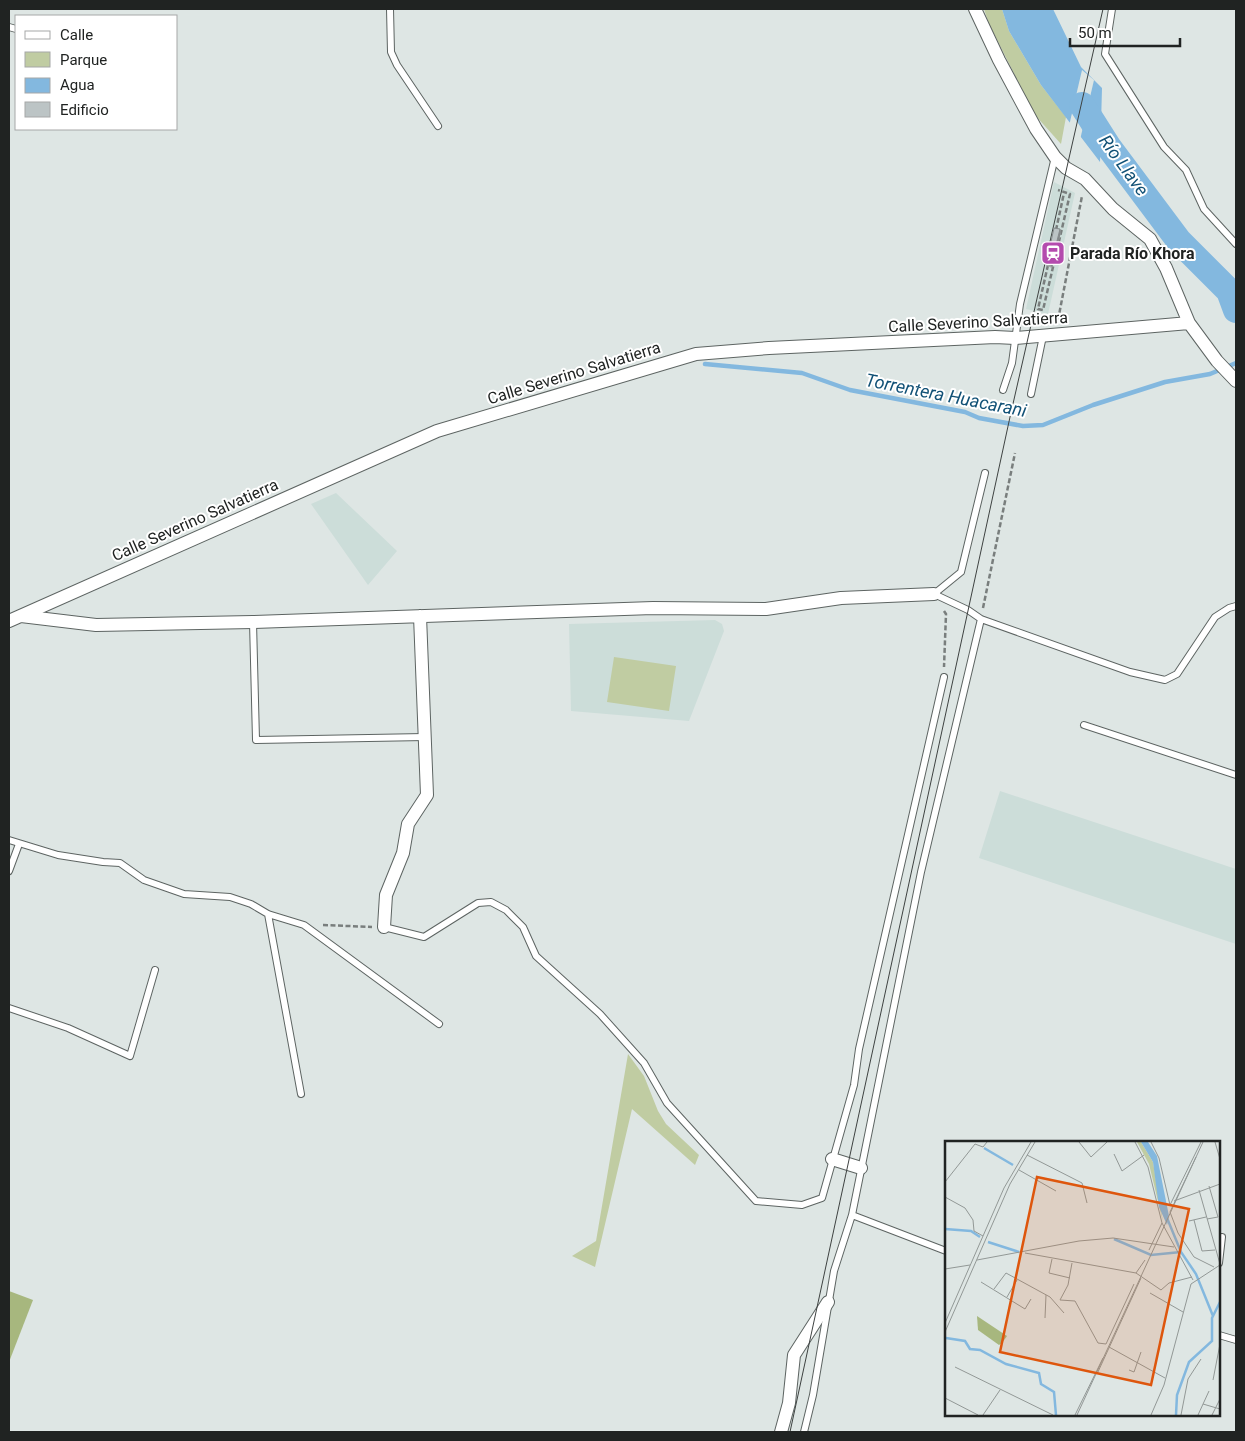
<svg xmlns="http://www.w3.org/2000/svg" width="1245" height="1441" font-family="Roboto,sans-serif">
<rect width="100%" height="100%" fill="#dee6e4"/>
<path fill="#ccddd9" d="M 1054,182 L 1075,193 L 1048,314 L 1026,309 Z
M 336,493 L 397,551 L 368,585 L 311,504 Z
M 715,620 L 722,624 L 724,631 L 689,721 L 571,711 L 569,624 Z
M 1000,791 L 1236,869 L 1236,944 L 979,858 Z"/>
<path fill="#c0cca2" d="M 984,9 L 1002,9 L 1009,31 L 1041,85 L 1066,117 L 1061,144 L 1035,115 L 989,24 Z
M 614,657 L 676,666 L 669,711 L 607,702 Z
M 628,1054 L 644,1076 L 658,1111 L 666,1124 L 699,1155 L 695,1165 L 632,1109 L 595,1267 L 572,1256 L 596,1241 Z"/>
<path fill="#a7b77e" d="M 9,1291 L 33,1300 L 9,1362 Z"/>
<path fill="#83b8df" d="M 1002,9 L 1053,9 L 1081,67 L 1102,88 L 1100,162 L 1041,85 L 1009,31 Z"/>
<path fill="#dee6e4" d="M 1082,70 L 1094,80 L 1080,140 L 1069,126 Z"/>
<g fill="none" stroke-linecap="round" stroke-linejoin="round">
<path stroke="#83b8df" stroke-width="4.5" d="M 705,364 L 802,373 L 850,390 L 965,412 L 979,418 L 1023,426 L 1043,425 L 1093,405 L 1165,382 L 1210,374 L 1236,363"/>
<path stroke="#83b8df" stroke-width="26" d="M 1082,105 L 1108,146 L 1179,241 L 1229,291 L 1236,310"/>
<g stroke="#5d6462" stroke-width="8">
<path id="service" d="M 390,9 L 391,52 L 397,65 L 438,126
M 1112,9 L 1105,54 L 1164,147 L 1186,170 L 1204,209 L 1236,244
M 9,27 L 16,29
M 1003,390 L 1012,363 L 1020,304 L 1055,157
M 1031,394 L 1043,336
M 985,473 L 961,572 L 934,594 L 968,610 L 981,619 L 1130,672 L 1165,680 L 1177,674 L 1215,617 L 1229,608 L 1236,606
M 253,622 L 256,740 L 425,737
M 1084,725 L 1236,775
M 9,840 L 58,855 L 103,862 L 120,863 L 144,880 L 184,894 L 230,897 L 251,904 L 268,914 L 304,925 L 439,1024
M 9,871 L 19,844
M 268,914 L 301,1094
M 384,927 L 424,937 L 478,903 L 491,902 L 506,910 L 523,927 L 536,956 L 600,1014 L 644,1063 L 667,1103 L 756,1201 L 802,1205 L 822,1198 L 854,1085 L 859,1049 L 944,677
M 9,1008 L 68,1028 L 130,1056 L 155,970
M 852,1215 L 946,1251
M 1219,1263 L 1222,1237
M 1219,1335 L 1236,1340
M 804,1432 L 813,1395 L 834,1271 L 852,1215 L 921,872 L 981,619"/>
</g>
<g stroke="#5d6462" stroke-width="14">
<path id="minor" d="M 975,9 L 999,60 L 1036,129 L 1055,157 L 1066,168 L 1085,179 L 1113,209 L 1150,239 L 1166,268 L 1189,323 L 1217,361 L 1236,381
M 21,616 L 96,625 L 253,622 L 653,608 L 766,609 L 841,598 L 934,594
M 9,621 L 437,431 L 696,354 L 769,348 L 995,337 L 1015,338 L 1189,323
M 384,927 L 386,895 L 403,853 L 408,824 L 427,795 L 420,616
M 832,1159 L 861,1168
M 781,1432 L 789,1403 L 794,1355 L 828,1302"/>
</g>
<path stroke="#797e7d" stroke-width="2.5" stroke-dasharray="5 2.5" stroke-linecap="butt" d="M 1056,230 L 1064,193
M 1048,265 L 1038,309 L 1043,310 L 1070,194 L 1058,190
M 1058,320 L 1082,196
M 983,608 L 1015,453
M 944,611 L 946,614 L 944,667
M 323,925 L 372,927"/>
<use href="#service" stroke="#fff" stroke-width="6"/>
<use href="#minor" stroke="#fff" stroke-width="12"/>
<path stroke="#3e4241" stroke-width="1" d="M 790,1432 L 1010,417 L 1103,9"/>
</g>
<path fill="#a2a9a9" d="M 1060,229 L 1061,232 L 1052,268 L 1047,266 L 1046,264 Z"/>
<path fill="#84898a" d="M 1060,229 L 1061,232 L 1052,268 L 1051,265 Z"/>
<path fill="#bcc4c5" stroke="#84898a" d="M 1054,228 L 1060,229 L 1051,265 L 1046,264 Z"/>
<defs>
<g id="station-square" transform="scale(1.25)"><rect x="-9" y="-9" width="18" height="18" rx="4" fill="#b44bae" stroke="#fff"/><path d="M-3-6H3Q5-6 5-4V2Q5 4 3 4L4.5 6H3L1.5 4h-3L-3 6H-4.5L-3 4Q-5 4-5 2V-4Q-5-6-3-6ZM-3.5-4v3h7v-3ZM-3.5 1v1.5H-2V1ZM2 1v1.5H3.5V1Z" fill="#fff"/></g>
</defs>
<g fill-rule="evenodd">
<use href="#station-square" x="1053" y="253"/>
</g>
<g text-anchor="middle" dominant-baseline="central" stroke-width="4" stroke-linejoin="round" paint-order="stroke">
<g font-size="16" font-weight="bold" fill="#202322" stroke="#fff" text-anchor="start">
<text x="1070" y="253">Parada Río Khora</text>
</g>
<g font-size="16" fill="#202322" stroke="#fff">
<text transform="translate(978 322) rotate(-3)">Calle Severino Salvatierra</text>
<text transform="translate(574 373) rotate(-17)">Calle Severino Salvatierra</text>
<text transform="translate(195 520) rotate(-24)">Calle Severino Salvatierra</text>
</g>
<g font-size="18" font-style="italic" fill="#115176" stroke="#fff">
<text transform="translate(1124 165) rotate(54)">Río Llave</text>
<text transform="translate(946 395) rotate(11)">Torrentera Huacarani</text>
</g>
</g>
<g transform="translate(945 1141)">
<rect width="275" height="275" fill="#dee6e4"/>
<path d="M 192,1 L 196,1 L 208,21 L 218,81 L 204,23 Z" fill="#c0cca2"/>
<path d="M 32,175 L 62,195 L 57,202 L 54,204 L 33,189 Z" fill="#a7b77e"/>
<path d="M 196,1 L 203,1 L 212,15 L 224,75 L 222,84 L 214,66 L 208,21 Z" fill="#83b8df"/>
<path fill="none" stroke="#83b8df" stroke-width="2.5" d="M 39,7 L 68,24M 222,77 L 236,111 L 251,133 L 268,175M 0,88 L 26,90 L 35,96M 169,98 L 206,114 L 236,111M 43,101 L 74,111M 1,197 L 20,200 L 25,208 L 35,209 L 61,223 L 94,232 L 96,243 L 109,251 L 111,274M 231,274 L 232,254 L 244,221 L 267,200 L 267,177 L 275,161"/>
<path fill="none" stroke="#929896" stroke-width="1" d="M 134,1 L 146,16 L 162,1M 190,1 L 203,26 L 217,82 L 248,139M 206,1 L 214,17 L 225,64M 270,1 L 275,18M 169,13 L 177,30 L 199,14M 82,14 L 137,42 L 142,62M 251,16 L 225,71 L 233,92 L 249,116 L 269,126M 74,29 L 111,50M 0,41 L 30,3 L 38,6 L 42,1M 254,49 L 275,123M 0,56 L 20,67 L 28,79 L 29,90 L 38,95M 229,60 L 275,43M 225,64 L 256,1M 262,78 L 273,76 L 264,45M 249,79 L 257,110 L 270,109M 244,80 L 261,76M 204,109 L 217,82M 80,112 L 191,132 L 216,149 L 224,142 L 247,136M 107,118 L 104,132 L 125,137M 32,119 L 134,100 L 168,97 L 229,106M 127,122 L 123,144 L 115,159 L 130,160 L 153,202 L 161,203 L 189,143M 0,128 L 25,124M 191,132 L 200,119M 36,141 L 80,168 L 86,158M 49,148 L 61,132 L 105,156 L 119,172M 205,152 L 238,171M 62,156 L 72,139M 100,177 L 101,154M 0,182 L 59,47 L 86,1M 0,191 L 65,43 L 90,1M 164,206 L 220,237M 10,226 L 108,274M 184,229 L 189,231 L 196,211M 152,233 L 196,137M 268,239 L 275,203M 0,257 L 33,274M 258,263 L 275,268M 38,274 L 55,249M 130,274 L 158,217M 132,274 L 258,1M 206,274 L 219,244 L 246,143 L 275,124M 236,274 L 243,238 L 256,218M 253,274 L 264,250M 267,274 L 275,258"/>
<path fill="#de560d" fill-opacity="0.15" stroke="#de560d" stroke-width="2.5" d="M 92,36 L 244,68 L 206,244 L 55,211 Z"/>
<rect width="275" height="275" fill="none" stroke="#202322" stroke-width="2.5"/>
</g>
<rect width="1245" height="1441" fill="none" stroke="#202322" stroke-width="20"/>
<rect x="15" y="15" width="162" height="115" fill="#ffffff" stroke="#a6a7a7"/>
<rect x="25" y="31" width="25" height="8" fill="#ffffff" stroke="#a6a7a7"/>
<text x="60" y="40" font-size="15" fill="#202322">Calle</text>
<rect x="25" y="52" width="25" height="15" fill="#c0cca2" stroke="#a6a7a7"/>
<text x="60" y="65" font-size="15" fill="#202322">Parque</text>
<rect x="25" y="78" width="25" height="15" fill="#83b8df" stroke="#a6a7a7"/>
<text x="60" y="90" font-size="15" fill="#202322">Agua</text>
<rect x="25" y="102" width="25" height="15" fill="#bcc4c5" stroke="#a6a7a7"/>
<text x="60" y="115" font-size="15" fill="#202322">Edificio</text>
<path d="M1070 38v8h110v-8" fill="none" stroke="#202322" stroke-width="2.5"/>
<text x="1078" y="38" font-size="15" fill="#202322" stroke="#ffffff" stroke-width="4" paint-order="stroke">50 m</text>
</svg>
